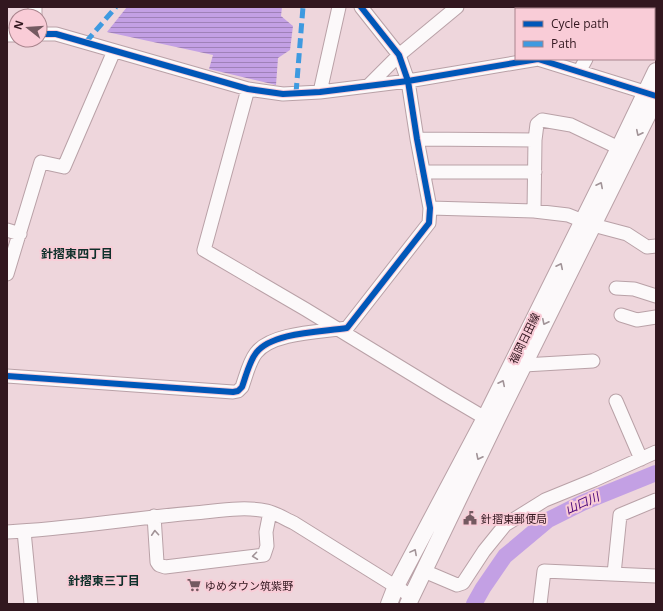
<svg xmlns="http://www.w3.org/2000/svg" width="663" height="611" font-family="'Open Sans','Noto Sans JP',sans-serif">
<defs>
<pattern id="water-rules" width="6" height="5" patternUnits="userSpaceOnUse"><rect width="6" height="5" fill="#c3a0e4"/><path d="M0 2.5h6" fill="none" stroke="#9f81b8"/></pattern>
</defs>
<rect width="100%" height="100%" fill="#eed6dc"/>
<path fill="url(#water-rules)" d="M 127,7 L 282,7 L 281,16 L 293,26 L 290,50 L 278,58 L 276,85 L 209,69 L 213,55 L 107,32 Z"/>
<g fill="none" stroke-linecap="round" stroke-linejoin="round">
<path stroke="#c3a0e4" stroke-width="16" d="M 474,604 L 483,588 L 505,556 L 548,520 L 582,503 L 656,473"/>
<g stroke="#b9a1a7" stroke-width="15">
<path id="minor" d="M 35,16 L 35,7
M 40,34 L 56,34 L 248,89 L 283,94 L 320,92 L 408,81 L 538,59 L 654,95
M 7,35 L 16,35
M 579,72 L 586,59
M 369,85 L 399,55 L 457,7
M 248,89 L 204,250 L 305,309 L 446,395 L 485,418 L 494,421
M 320,92 L 339,7
M 417,139 L 535,140
M 423,172 L 535,172
M 430,208 L 534,211 L 568,215 L 593,225 L 627,234 L 647,247 L 656,246
M 534,211 L 535,140 L 537,124 L 542,120 L 571,125 L 619,148
M 7,230 L 20,234
M 7,274 L 41,162 L 64,167 L 114,51
M 616,288 L 634,289 L 656,296
M 621,315 L 637,320 L 656,317
M 517,362 L 524,365 L 593,361
M 7,376 L 233,392 L 238,391 L 242,387 C 246,376 249,362 256,353 C 272,332 322,332 347,328 L 429,223 L 430,208 L 417,139 L 408,81 L 399,55 L 361,7
M 616,401 L 641,459
M 154,516 L 157,562 L 159,565 L 165,567 L 264,555 L 267,546 L 266,532 L 270,512
M 24,531 L 31,604
M 7,532 C 70,529 132,518 194,513 C 217,511 244,506 267,511 C 276,513 285,519 294,523 L 411,596
M 424,571 L 457,585 L 463,583 L 484,551 L 505,525 L 545,500 L 594,480 L 656,452
M 614,574 L 620,515 L 656,500
M 540,604 L 544,571 L 656,576"/>
</g>
<g stroke="#b9a1a7" stroke-width="18">
<path id="major" d="M 389,604 L 396,586 L 485,418 L 619,148 L 656,71
M 408,604 L 496,421 L 656,98"/>
</g>
<use href="#minor" stroke="#fcf9fa" stroke-width="13"/>
<use href="#major" stroke="#fcf9fa" stroke-width="16"/>
<path stroke="#3e9ae0" stroke-width="5" stroke-dasharray="10 5" stroke-linecap="butt" d="M 86,42 L 116,7
M 296,93 L 303,7"/>
<g stroke="#f9ccd7" stroke-width="8">
<path id="cycleway" d="M 40,34 L 56,34 L 248,89 L 283,94 L 320,92 L 408,81 L 538,59 L 656,96
M 7,376 L 233,392 L 238,391 L 242,387 C 246,376 249,362 256,353 C 272,332 322,332 347,328 L 429,223 L 430,208 L 417,139 L 408,81 L 399,55 L 361,7"/>
</g>
<use href="#cycleway" stroke="#0057b8" stroke-width="6"/>
</g>
<defs><path id="oneway-chevron" d="M-2-3.5L2.5 0L-2 3.5" fill="none" stroke-width="1.6" stroke-linecap="round" stroke-linejoin="round"/></defs>
<g stroke="#a19397">
<use href="#oneway-chevron" transform="translate(639 133) rotate(116)"/>
<use href="#oneway-chevron" transform="translate(600 185) rotate(-63)"/>
<use href="#oneway-chevron" transform="translate(560 266) rotate(-64)"/>
<use href="#oneway-chevron" transform="translate(545 322) rotate(116)"/>
<use href="#oneway-chevron" transform="translate(502 383) rotate(-64)"/>
<use href="#oneway-chevron" transform="translate(479 457) rotate(116)"/>
<use href="#oneway-chevron" transform="translate(155 533) rotate(-94)"/>
<use href="#oneway-chevron" transform="translate(414 552) rotate(-62)"/>
<use href="#oneway-chevron" transform="translate(255 556) rotate(173)"/>
</g>
<defs>
<g id="civic-bare" transform="scale(1.08)"><path d="M-.6-6.5H3V-4.5H.6V-3L4-1V1h2V6H-6V1h2V-1L-.6-3ZM-1.2 2.5V6h2.4V2.5Z" fill="#745a61" stroke="#f9ccd7" stroke-width="2.5" paint-order="stroke"/></g>
<g id="supermarket-bare" transform="scale(1.08)"><path d="M-6-5.5h2.5l.6 2H6L4.5 2H-2.5L-4.4-4H-6ZM-1.5 3.2a1.3 1.3 0 1 0 .1 0ZM3 3.2a1.3 1.3 0 1 0 .1 0Z" fill="#745a61" stroke="#f9ccd7" stroke-width="2.5" paint-order="stroke"/></g>
</defs>
<g fill-rule="evenodd">
<use href="#civic-bare" x="470" y="518"/>
<use href="#supermarket-bare" x="194" y="585"/>
</g>
<g text-anchor="middle" dominant-baseline="central" stroke-width="4" stroke-linejoin="round" paint-order="stroke">
<g font-size="11" fill="#32171f" stroke="#f9ccd7">
<text transform="translate(524 338) rotate(-64)">福岡日田線</text>
</g>
<g font-size="11" fill="#32171f" stroke="#f9ccd7" text-anchor="start">
<text x="481" y="518">針摺東郵便局</text>
<text x="205" y="585">ゆめタウン筑紫野</text>
</g>
<g font-size="12" font-weight="bold" fill="#0f302b" stroke="#f9ccd7">
<text x="77" y="253">針摺東四丁目</text>
<text x="104" y="580">針摺東三丁目</text>
</g>
<g font-size="12" font-style="italic" fill="#450078" stroke="#f9ccd7">
<text transform="translate(582 503) rotate(-24)">山口川</text>
</g>
</g>
<rect width="663" height="611" fill="none" stroke="#32171f" stroke-width="16"/>
<rect x="515" y="8" width="140" height="52" fill="#f9ccd7" stroke="#a9848d"/>
<rect x="523" y="21" width="20" height="6" fill="#0057b8" stroke="#a9848d"/>
<text x="551" y="28" font-size="12" fill="#32171f">Cycle path</text>
<rect x="523" y="41" width="20" height="6" fill="#3e9ae0" stroke="#a9848d"/>
<text x="551" y="48" font-size="12" fill="#32171f">Path</text>
<g transform="translate(28 28) rotate(287)"><circle r="19" fill="#f9ccd7" stroke="#a9848d"/>
<path d="M0-3L7 15L0 10L-7 15Z" fill="#745a61"/>
<text y="-6" font-size="11" font-weight="bold" text-anchor="middle" fill="#32171f">N</text>
</g>
</svg>
